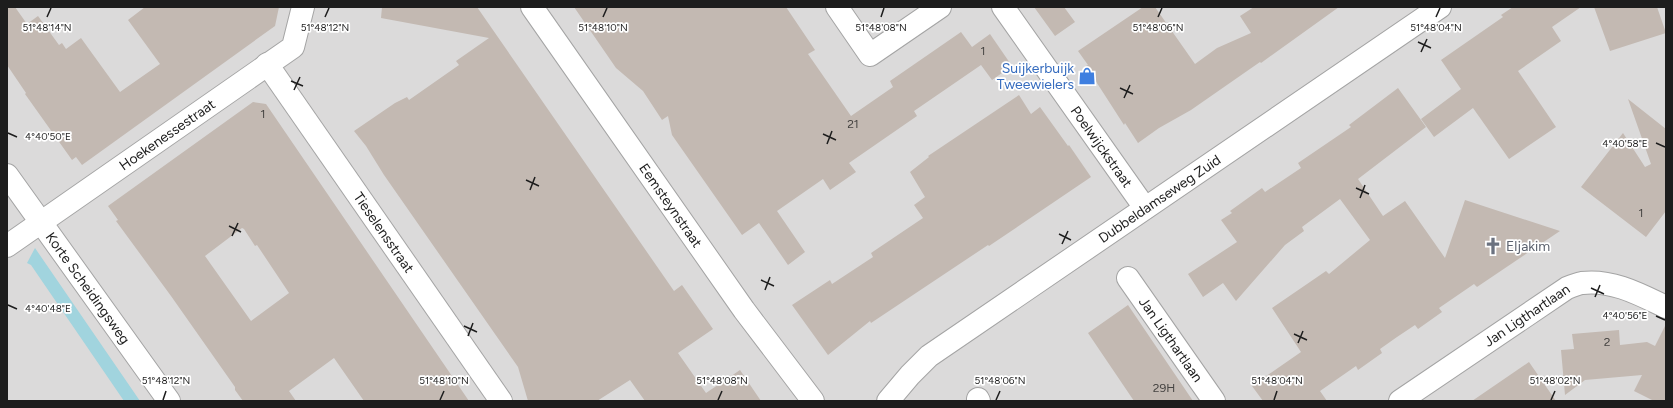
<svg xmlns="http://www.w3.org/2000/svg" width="1673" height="408" font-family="Figtree,sans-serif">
<rect width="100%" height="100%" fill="#efeae2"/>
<path fill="#dbdada" d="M 7,7 L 1666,7 L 1666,401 L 7,401 Z"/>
<path fill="#a1d4de" d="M 35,248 L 140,401 L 124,401 L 31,265 L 27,263 Z"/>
<path fill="#c3b9b2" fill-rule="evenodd" d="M 7,7 L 15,7 L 27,24 L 38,16 L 59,45 L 62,43 L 66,49 L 81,38 L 120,92 L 160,64 L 128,20 L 145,7 L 279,7 L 275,26 L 82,165 L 76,157 L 72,160 L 25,94 L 26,93 L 7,65 Z
M 382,7 L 477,7 L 674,291 L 682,285 L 713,329 L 678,353 L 706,393 L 740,370 L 761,401 L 645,401 L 630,380 L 597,401 L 528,401 L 518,367 L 384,175 L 366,146 L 354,131 L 395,103 L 407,97 L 409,100 L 459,65 L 456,61 L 489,38 L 381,18 Z
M 574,7 L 786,7 L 815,50 L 808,54 L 851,116 L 893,87 L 890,81 L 961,32 L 972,47 L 990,34 L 1012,66 L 992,80 L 981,65 L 914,111 L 917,116 L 849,163 L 856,172 L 830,190 L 823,179 L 777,211 L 805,252 L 788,265 L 759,223 L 742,235 L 672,135 L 668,116 L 662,120 L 643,91 L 616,68 Z
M 1034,7 L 1064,7 L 1075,22 L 1055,36 Z
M 1143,7 L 1155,7 L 1195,64 L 1217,48 L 1251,33 L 1240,16 L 1254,7 L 1339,7 L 1261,63 L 1260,62 L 1191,110 L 1159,128 L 1138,143 L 1125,123 L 1124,125 L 1086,66 L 1088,65 L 1078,51 Z
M 1513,7 L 1581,7 L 1552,27 L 1561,41 L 1518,71 L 1556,127 L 1509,159 L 1473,108 L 1434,137 L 1421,119 L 1461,89 L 1441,60 L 1503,17 L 1501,15 Z
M 1594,7 L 1657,7 L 1666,33 L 1610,51 Z
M 1398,88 L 1426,127 L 1358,179 L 1383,216 L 1405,201 L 1445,258 L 1465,200 L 1560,231 L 1477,287 L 1474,284 L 1439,308 L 1442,312 L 1418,329 L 1415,325 L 1397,337 L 1380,349 L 1382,353 L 1358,370 L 1356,366 L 1320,391 L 1327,401 L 1263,401 L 1252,386 L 1301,352 L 1272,308 L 1326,271 L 1329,274 L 1370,240 L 1340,199 L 1302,227 L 1304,231 L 1285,245 L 1236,301 L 1223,283 L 1203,297 L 1188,274 L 1237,242 L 1221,220 L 1232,213 L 1230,211 L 1262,188 L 1265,192 L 1301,168 L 1298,163 L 1351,127 L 1349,125 Z
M 1019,95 L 1031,114 L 1040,107 L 1068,146 L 1069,145 L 1091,177 L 989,246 L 988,245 L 871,323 L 870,321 L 828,355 L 792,305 L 830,280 L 832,284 L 873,257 L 871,253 L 923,218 L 914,205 L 925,197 L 910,172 L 929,157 L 928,156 Z
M 1628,99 L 1666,129 L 1666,211 L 1646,237 L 1581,187 L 1623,133 L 1645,167 L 1651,164 Z
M 253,102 L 266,104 L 469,401 L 364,401 L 334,358 L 289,391 L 296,401 L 243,401 L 235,390 L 235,387 L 171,296 L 116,221 L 118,220 L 108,206 ZM 242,228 L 244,229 L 255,246 L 257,245 L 289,293 L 251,321 L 205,256 Z
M 1128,305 L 1193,401 L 1134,401 L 1088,333 Z
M 1666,324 L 1666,401 L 1654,401 L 1634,391 L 1642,375 L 1585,380 L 1565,395 L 1561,350 L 1574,349 L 1572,334 L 1619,330 L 1620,345 L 1647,342 L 1655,346 Z
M 1529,362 L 1556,401 L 1472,401 Z"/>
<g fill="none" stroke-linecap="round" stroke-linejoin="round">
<g stroke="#a4a4a4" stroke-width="24">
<g id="minor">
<path d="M 837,7 L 870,55 L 940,7"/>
<path id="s1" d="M 1003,7 L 1145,208"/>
<path id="s2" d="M 267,64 L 501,401"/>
<path id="s3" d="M 7,175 L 169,401"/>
<path id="s4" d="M 7,246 L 293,47 L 303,7"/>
<path id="s5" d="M 1128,278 L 1214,401"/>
<path d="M 978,399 L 979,401"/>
<path id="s6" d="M 888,401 L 910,375 L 929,356 L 1440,7"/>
<path id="s7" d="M 1400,401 L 1567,288 C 1572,286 1577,284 1582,283 C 1612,279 1641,295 1666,307"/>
</g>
</g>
<g stroke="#a4a4a4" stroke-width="24">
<g id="tertiary">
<path id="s8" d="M 532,7 L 744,310 L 813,401"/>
</g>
</g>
<use href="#minor" stroke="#fff" stroke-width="22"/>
<use href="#tertiary" stroke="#fff" stroke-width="22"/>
</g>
<path fill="none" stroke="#1d1d1d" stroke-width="1.5" d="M 47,17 L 51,8M 325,17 L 329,8M 603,17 L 607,8M 881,17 L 884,8M 1158,17 L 1162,8M 1436,17 L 1440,8M 1418,42 L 1431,48M 1421,52 L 1427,39M 291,81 L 303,86M 1120,88 L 1133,94M 294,90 L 300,77M 1124,98 L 1130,85M 8,133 L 17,137M 823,134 L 836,140M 1656,143 L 1665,147M 827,144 L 832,131M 526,180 L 539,186M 1356,188 L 1369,194M 530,190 L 535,177M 1360,198 L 1365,185M 229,226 L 241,232M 1059,234 L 1071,240M 232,236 L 238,223M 1062,244 L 1068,231M 761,280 L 774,286M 1591,288 L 1604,294M 765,290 L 770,277M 1595,297 L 1600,285M 8,305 L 17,309M 1656,316 L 1665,320M 464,326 L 477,332M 1294,334 L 1307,340M 468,336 L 473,323M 1298,343 L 1303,331M 163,400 L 166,391M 440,400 L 444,391M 718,400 L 722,391M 996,400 L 1000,391M 1274,400 L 1277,391M 1551,400 L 1555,391"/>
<defs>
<g id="shop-bare" transform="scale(1.38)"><path d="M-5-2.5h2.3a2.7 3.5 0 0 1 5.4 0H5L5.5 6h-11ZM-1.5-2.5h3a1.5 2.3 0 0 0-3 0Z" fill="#3f7fe0" stroke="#fff" stroke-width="2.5" paint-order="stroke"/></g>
<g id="church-bare" transform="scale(1.38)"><path d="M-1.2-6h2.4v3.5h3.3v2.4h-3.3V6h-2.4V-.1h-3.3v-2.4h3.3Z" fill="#6b7280" stroke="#fff" stroke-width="2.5" paint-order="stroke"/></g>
</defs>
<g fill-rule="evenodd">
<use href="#shop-bare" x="1087" y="76"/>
<use href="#church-bare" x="1493" y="246"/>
</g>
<g text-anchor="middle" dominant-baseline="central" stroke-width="3.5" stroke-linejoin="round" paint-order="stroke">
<g font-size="12" fill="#464442">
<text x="983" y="51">1</text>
<text x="263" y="114">1</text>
<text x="853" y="124">21</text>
<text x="1641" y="213">1</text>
<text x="1607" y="342">2</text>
<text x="1164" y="388">29H</text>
</g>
<g font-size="14" fill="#366cbe" stroke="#fff" text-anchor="end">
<text x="1074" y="68">Suijkerbuijk<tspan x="1074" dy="16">Tweewielers</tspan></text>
</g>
<g font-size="14" fill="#1d1d1d" stroke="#fff">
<text stroke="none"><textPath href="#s4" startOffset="195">Hoekenessestraat</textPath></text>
<text stroke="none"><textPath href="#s1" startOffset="171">Poelwijckstraat</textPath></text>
<text stroke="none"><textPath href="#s6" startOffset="340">Dubbeldamseweg Zuid</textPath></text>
<text stroke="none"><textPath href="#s8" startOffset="242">Eemsteynstraat</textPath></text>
<text stroke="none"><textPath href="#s2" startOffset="205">Tieselensstraat</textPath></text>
<text stroke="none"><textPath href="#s3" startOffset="139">Korte Scheidingsweg</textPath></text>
<text stroke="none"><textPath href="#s7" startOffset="153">Jan Ligthartlaan</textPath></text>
<text stroke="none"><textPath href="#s5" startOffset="75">Jan Ligthartlaan</textPath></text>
</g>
<g font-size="14" fill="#5b616d" stroke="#fff" text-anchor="start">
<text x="1506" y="246">Eljakim</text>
</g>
</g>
<g font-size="10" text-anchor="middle" fill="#1d1d1d" stroke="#fff" stroke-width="3.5" stroke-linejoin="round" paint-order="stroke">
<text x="1436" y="31">51°48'04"N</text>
<text x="47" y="31">51°48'14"N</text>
<text x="325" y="31">51°48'12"N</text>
<text x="603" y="31">51°48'10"N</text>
<text x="881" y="31">51°48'08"N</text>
<text x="1158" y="31">51°48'06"N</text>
<text x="48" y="140">4°40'50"E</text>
<text x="1625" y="147">4°40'58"E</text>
<text x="48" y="312">4°40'48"E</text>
<text x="1625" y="319">4°40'56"E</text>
<text x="166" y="384">51°48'12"N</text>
<text x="444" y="384">51°48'10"N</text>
<text x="722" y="384">51°48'08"N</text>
<text x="1000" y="384">51°48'06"N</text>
<text x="1277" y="384">51°48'04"N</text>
<text x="1555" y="384">51°48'02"N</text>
</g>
<rect width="1673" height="408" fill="none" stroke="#1d1d1d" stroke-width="16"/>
</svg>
